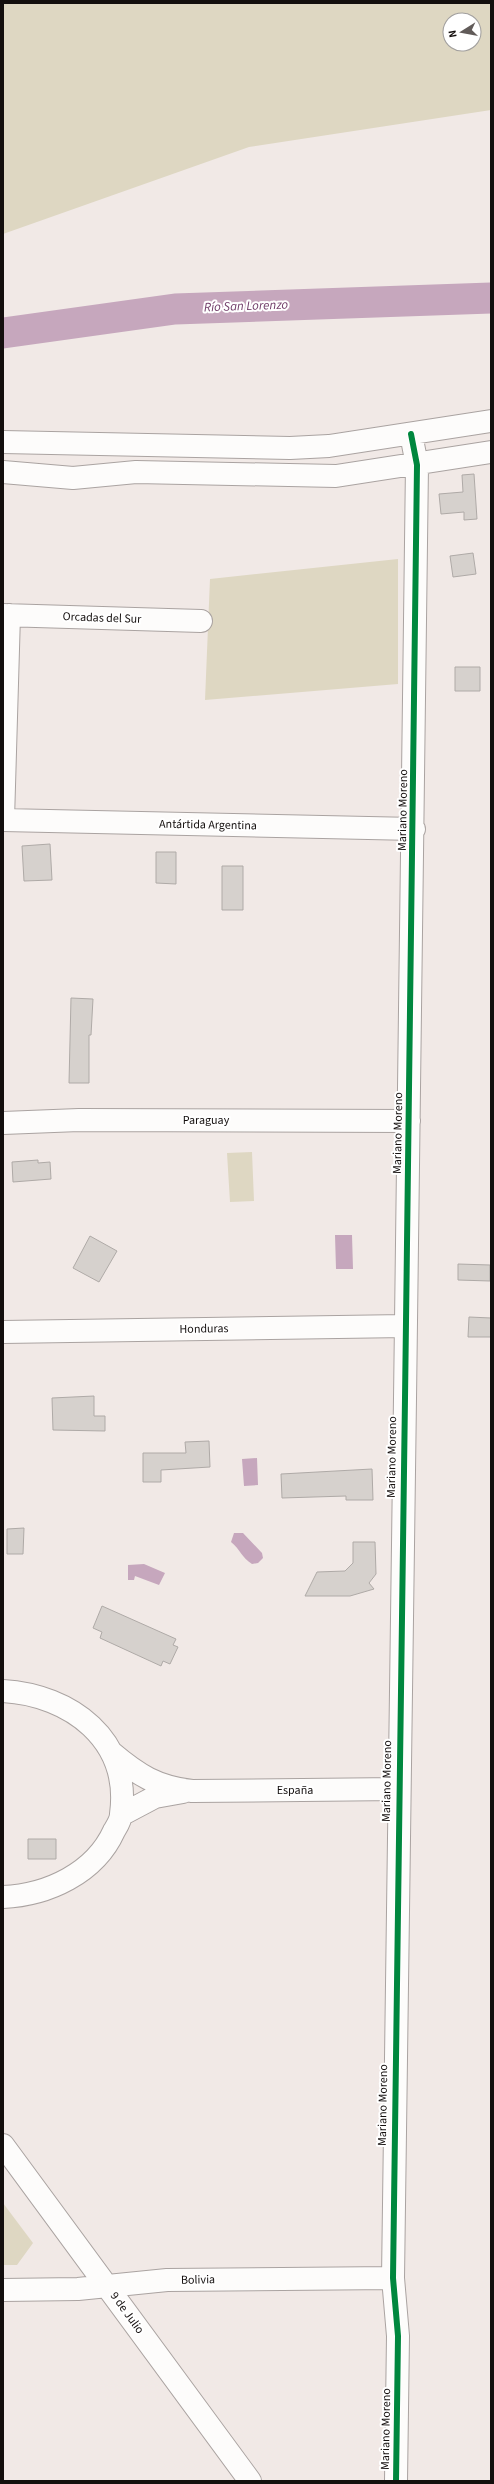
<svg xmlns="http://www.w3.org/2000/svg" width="494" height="2484" font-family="'Source Sans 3',sans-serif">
<rect width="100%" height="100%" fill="#f1e9e6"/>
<path fill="#ded7c2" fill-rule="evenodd" d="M 3,3 L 491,3 L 491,110 L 249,147 L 3,234 ZM 450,20 L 474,20 L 474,44 L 450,44 Z
M 398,559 L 398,684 L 205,700 L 210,579 Z
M 252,1152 L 254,1201 L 230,1202 L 227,1153 Z
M 3,2203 L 33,2243 L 17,2265 L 3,2265 Z"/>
<path fill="#c6a7bd" d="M 335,1235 L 352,1235 L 353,1269 L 336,1269 Z
M 257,1458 L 258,1485 L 244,1486 L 242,1459 Z
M 234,1533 L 243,1533 L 262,1553 L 263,1558 L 258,1563 L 252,1564 C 242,1558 240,1549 231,1542 Z
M 144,1564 L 165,1573 L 159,1585 L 135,1576 L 134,1580 L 128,1580 L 128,1565 Z"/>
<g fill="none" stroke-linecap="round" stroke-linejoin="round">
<path stroke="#c6a7bd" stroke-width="31" d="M 3,333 L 175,309 L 491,298"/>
</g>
<path fill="#d6d1cd" stroke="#afaaa7" d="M 474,474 L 477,519 L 464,520 L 464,512 L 441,514 L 439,494 L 463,492 L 462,475 Z
M 473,553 L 476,574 L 453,577 L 450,556 Z
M 455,667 L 480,667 L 480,691 L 455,691 Z
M 50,844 L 52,880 L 24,881 L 22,846 Z
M 156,852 L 176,852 L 176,884 L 156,883 Z
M 222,866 L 243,866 L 243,910 L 222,910 Z
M 71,998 L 93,999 L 91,1035 L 89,1035 L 89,1083 L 69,1083 Z
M 38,1160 L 38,1163 L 50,1162 L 51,1179 L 13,1182 L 12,1162 Z
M 90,1236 L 117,1251 L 99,1282 L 73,1268 Z
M 458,1264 L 490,1265 L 490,1281 L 458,1280 Z
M 469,1317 L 491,1318 L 491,1337 L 468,1337 Z
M 94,1396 L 94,1416 L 105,1416 L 105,1431 L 53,1430 L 52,1398 Z
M 209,1441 L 210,1467 L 161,1470 L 161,1482 L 143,1482 L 143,1453 L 186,1453 L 185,1442 Z
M 372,1469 L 373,1500 L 346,1500 L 346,1496 L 282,1498 L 281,1474 Z
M 24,1528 L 23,1554 L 7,1554 L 7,1529 Z
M 353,1542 L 375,1542 L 376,1574 L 369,1583 L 374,1589 L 350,1596 L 305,1596 L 317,1572 L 345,1571 L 353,1563 Z
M 102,1606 L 176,1639 L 173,1645 L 178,1647 L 170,1664 L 163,1661 L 161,1666 L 100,1638 L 102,1632 L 93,1628 Z
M 28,1839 L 56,1839 L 56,1859 L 28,1859 Z"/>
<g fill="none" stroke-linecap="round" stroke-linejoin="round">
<g stroke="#aaa3a1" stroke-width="24">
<path id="minor" d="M 3,442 L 290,448 L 329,446 L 491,421
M 3,472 L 73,478 L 136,472 L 336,476 L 491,452
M 3,615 L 201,621
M 3,820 L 414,829
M 3,820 L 9,615
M 3,1123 L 79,1120 L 409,1121
M 3,1332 L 405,1326
M 3,1691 C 71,1695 131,1740 121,1814 C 121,1820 117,1826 114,1831 C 95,1873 48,1895 3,1897
M 112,1753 C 138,1775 157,1787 192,1791 L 398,1789
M 121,1815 L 155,1797 L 183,1792
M 3,2145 L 250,2481
M 3,2290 L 78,2289 L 167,2280 L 393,2278
M 396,2481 L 398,2336 L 393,2278 C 399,1674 412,1069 417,465 L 411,434"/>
</g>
<use href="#minor" stroke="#fdfcfb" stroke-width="22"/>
<g stroke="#fff" stroke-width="8">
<path id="cycleway" d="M 396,2481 L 398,2336 L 393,2278 C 399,1674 412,1069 417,465 L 411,434"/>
</g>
<use href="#cycleway" stroke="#00873e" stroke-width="6"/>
</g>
<g text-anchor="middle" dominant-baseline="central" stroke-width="4" stroke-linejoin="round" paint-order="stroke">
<g font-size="12" fill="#130e0d" stroke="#fff">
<text transform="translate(102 618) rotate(2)">Orcadas del Sur</text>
<text transform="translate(403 810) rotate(-89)">Mariano Moreno</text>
<text transform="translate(208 825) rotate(1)">Antártida Argentina</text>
<text x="206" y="1120">Paraguay</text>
<text transform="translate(398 1133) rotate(-89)">Mariano Moreno</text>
<text transform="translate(204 1329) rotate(-1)">Honduras</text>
<text transform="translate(392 1457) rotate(-89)">Mariano Moreno</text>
<text transform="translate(387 1781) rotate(-89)">Mariano Moreno</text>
<text x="295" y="1790">España</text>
<text transform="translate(383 2105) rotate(-89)">Mariano Moreno</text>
<text transform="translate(198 2280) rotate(-1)">Bolivia</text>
<text transform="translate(127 2313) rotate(54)">9 de Julio</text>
<text transform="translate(386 2429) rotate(-89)">Mariano Moreno</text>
</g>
<g font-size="13" font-style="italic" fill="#703c68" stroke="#fff">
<text transform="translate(246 306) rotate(-2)">Río San Lorenzo</text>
</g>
</g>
<rect width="494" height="2484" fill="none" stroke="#130e0d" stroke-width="8"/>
<g transform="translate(462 32) rotate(259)"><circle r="19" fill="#ffffff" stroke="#a19f9e"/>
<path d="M0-3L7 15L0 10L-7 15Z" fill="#615b59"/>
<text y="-6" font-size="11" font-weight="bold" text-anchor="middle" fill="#130e0d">N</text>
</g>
</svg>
